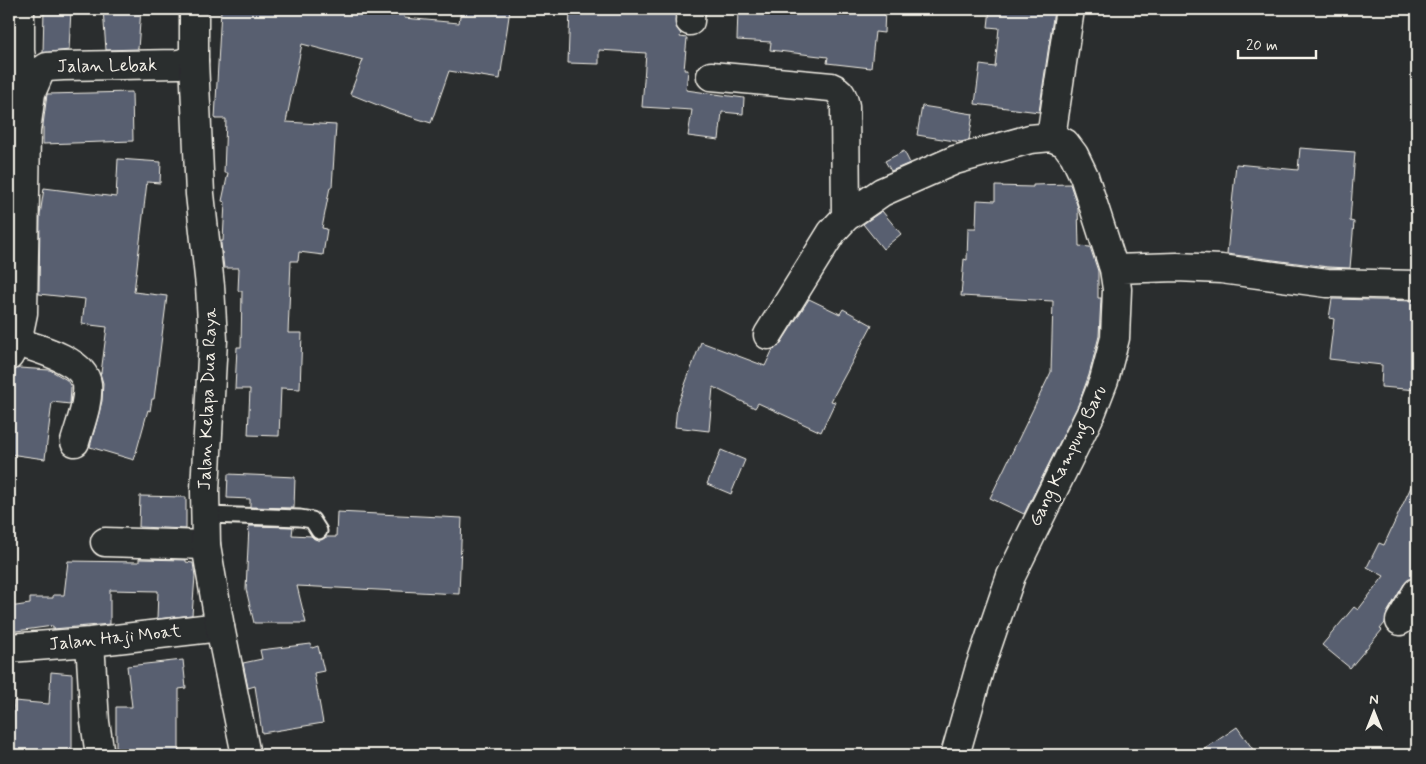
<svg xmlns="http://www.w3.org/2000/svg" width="1426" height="764" font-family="Mynerve,sans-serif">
<rect width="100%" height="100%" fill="#2a2d2e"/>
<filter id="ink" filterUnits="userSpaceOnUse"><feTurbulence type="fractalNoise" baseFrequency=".02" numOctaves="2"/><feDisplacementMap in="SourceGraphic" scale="10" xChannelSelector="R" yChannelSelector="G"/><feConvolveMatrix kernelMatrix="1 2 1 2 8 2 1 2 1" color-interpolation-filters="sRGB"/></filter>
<g filter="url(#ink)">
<path fill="#585f70" stroke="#f4f1e8" d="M 44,9 L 71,9 L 69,50 L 43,53 Z
M 103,9 L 141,9 L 138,49 L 106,50 Z
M 221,9 L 406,9 L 404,18 L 459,23 L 461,9 L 510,9 L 500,79 L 449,71 L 431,123 L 390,110 L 350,94 L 363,60 L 302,44 L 286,122 L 336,125 L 332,187 L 330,187 L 322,228 L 327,229 L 323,255 L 299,252 L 298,261 L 291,261 L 288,333 L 302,333 L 300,389 L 281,388 L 279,436 L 248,435 L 250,389 L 235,389 L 237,347 L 241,347 L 242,291 L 238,291 L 239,268 L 224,268 L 221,244 L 221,241 L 223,241 L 225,202 L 222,201 L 228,173 L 224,173 L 226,119 L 215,119 Z
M 570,9 L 675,9 L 676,27 L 681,34 L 680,37 L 687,38 L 684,70 L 688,70 L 686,90 L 744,98 L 743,114 L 722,112 L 719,140 L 688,136 L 692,110 L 642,107 L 646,53 L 599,50 L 599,64 L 568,63 Z
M 738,9 L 885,9 L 884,33 L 875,32 L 871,68 L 827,63 L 828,57 L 770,50 L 771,42 L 737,40 Z
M 990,9 L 1037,9 L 1054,11 L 1039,112 L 975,104 L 980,65 L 995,67 L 999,28 L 988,27 Z
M 132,92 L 133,141 L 43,144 L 43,125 L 47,94 Z
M 9,95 L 15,95 L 12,121 L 9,121 Z
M 922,106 L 973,114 L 969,140 L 961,142 L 917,135 Z
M 1300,148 L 1355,152 L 1350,221 L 1354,222 L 1350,268 L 1328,267 L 1227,254 L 1236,164 L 1298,170 Z
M 904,151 L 910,163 L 891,171 L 885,161 Z
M 118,159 L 161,162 L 160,183 L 147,182 L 134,292 L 167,296 L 154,399 L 152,399 L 150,411 L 148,410 L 134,460 L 90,447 L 102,401 L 103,383 L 100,373 L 101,373 L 107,327 L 82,324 L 85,299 L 39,294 L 40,215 L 44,188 L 116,197 Z
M 1070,184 L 1078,208 L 1079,246 L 1090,247 L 1098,271 L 1098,298 L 1101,298 L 1099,336 L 1089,375 L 1078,405 L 1024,514 L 990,498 L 1051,372 L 1053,301 L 961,296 L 964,259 L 967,260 L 968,228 L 976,228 L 977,200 L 995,201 L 995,186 L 1033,187 L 1033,185 Z
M 882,211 L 901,234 L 883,249 L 863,224 Z
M 809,299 L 840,314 L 843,309 L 872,325 L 831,401 L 835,402 L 821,432 L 758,403 L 755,408 L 713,387 L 709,431 L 675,427 L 677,406 L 701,342 L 765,366 L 773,349 L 781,343 Z
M 1332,299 L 1417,301 L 1417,390 L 1381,387 L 1382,365 L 1329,359 L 1334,319 L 1329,318 Z
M 19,368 L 50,370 L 67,380 L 71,387 L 70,404 L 52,402 L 45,459 L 9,454 L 9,407 L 12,407 L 15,370 Z
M 721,450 L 745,460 L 731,494 L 707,484 Z
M 228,474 L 295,477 L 294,508 L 250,507 L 250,499 L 227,498 Z
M 1417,474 L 1417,568 L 1412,578 L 1404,584 L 1387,613 L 1385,623 L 1380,629 L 1382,630 L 1350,668 L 1322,645 L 1354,607 L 1358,610 L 1384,576 L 1367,567 L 1379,543 L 1384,545 Z
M 140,496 L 186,497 L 186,529 L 139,527 Z
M 337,512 L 462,518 L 459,594 L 297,586 L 306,623 L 254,623 L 246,589 L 249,526 L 293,527 L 292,535 L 311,536 L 315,539 L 320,540 L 326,537 L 336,537 Z
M 139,559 L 186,560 L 186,562 L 193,563 L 195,576 L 192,615 L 157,619 L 158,591 L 110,590 L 110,624 L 53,629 L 53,626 L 9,632 L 9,607 L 30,604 L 30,598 L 53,598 L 53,595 L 64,595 L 68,561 L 139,562 Z
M 311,644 L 312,648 L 318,646 L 324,671 L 314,673 L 323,723 L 262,733 L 255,686 L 248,688 L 243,663 L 262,659 L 260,650 Z
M 183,660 L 186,688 L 179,689 L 179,755 L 116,755 L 116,707 L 132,707 L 127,666 Z
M 51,672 L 72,674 L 72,755 L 9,755 L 14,701 L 49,704 Z
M 1237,727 L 1257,755 L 1196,755 Z"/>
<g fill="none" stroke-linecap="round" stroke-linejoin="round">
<g stroke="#f4f1e8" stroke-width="19">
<path id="lane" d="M 206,515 L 300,518 L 312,520 L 319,531"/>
</g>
<g stroke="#f4f1e8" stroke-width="31">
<path id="street" d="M 20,9 L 20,51 L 22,65 L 31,93
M 690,21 L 691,9
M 711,76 L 831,87 C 841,91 843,96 845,106 L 846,217
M 1051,137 L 1070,9
M 1114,269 L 1177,267 L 1221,269 L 1327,283 L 1417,285
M 768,335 L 832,232 L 846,217 L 882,192 L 955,160 L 1030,139 L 1051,137 L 1065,143 L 1074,155 L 1084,176 L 1114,269 L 1117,289 L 1115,338 L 1104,380 L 1092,411 L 1011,576 L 980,667 L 955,755
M 17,342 C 36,348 84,360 87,384 C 89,403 80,424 75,442
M 9,356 L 17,342 L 23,313 L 26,131 L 31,93 L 40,72 L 47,67 L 63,66 L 178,64 L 194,61
M 105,542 L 206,545
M 1400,621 L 1417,592
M 90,642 L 95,722 L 100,755
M 9,648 L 90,642 L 220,627"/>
</g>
<g stroke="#f4f1e8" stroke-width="31">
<path id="secondary" d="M 194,9 L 194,61 L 200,194 L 210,286 L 213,340 L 205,490 L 206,545 L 220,627 L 246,755"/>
</g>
<use href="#lane" stroke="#2a2d2e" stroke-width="15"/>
<use href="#street" stroke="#2a2d2e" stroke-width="28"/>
<use href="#secondary" stroke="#2a2d2e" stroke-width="28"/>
</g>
</g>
<g text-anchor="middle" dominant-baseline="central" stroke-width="4" stroke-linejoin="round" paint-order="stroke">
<g font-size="18" fill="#f4f1e8" stroke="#2a2d2e">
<text transform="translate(107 66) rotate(-1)">Jalan Lebak</text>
<text transform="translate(208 399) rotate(-88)">Jalan Kelapa Dua Raya</text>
<text transform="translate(1068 456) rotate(-64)">Gang Kampung Baru</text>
<text transform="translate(115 638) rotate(-6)">Jalan Haji Moat</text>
</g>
</g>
<rect width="1426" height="764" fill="none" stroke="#2a2d2e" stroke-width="30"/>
<rect x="15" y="15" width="1396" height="734" fill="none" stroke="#f4f1e8" stroke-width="2" filter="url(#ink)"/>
<g transform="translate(1374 712)" stroke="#2a2d2e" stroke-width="4" paint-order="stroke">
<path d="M0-4L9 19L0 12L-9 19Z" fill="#f4f1e8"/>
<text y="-8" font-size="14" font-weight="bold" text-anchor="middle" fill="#f4f1e8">N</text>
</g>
<path d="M1238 50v8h78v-8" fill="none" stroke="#f4f1e8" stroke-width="2.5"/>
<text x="1246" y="50" font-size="15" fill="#f4f1e8" stroke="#2a2d2e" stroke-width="4" paint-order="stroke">20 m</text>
</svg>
